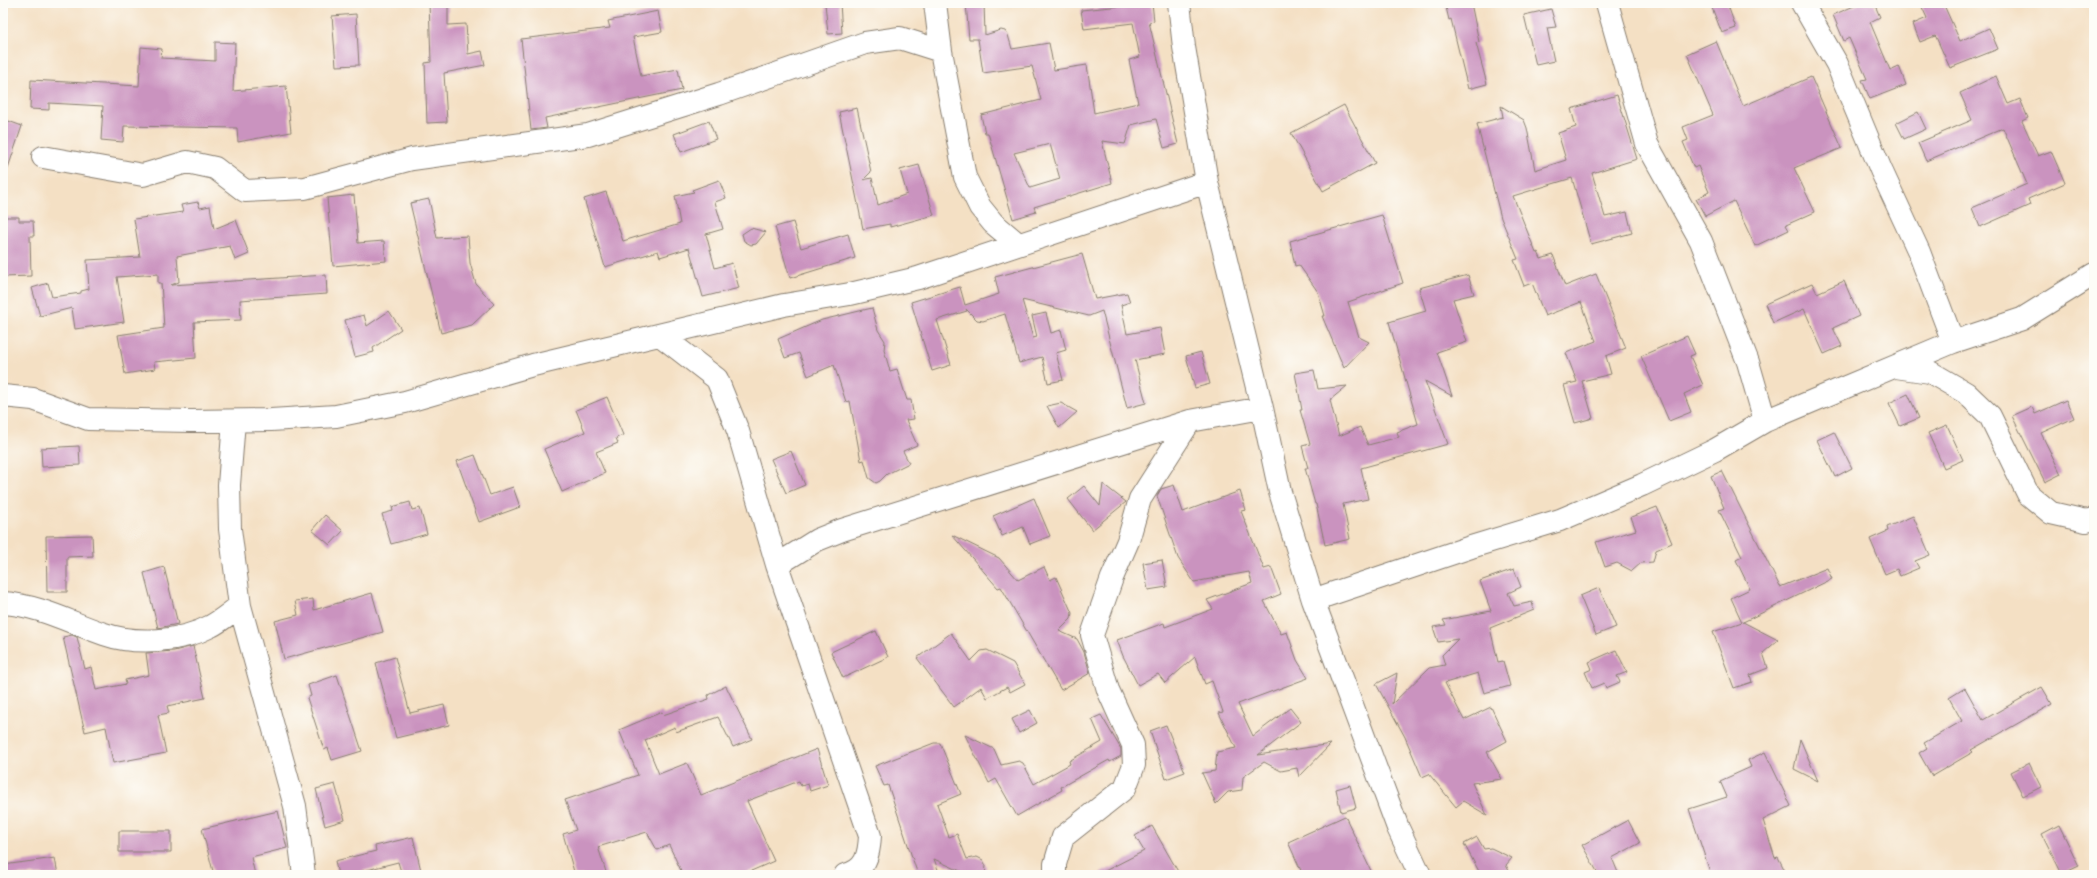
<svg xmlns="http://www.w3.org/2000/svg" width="2097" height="878" font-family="'Patrick Hand',sans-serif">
<rect width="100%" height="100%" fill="#fdfcf7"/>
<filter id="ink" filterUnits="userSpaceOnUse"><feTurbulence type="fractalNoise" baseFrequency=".025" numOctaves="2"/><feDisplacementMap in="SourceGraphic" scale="8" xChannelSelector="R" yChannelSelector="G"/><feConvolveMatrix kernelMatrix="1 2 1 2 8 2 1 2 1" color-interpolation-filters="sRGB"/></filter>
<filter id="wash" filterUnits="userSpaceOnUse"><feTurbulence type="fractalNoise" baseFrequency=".012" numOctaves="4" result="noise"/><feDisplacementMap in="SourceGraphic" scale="16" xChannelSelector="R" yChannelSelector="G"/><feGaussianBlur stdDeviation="0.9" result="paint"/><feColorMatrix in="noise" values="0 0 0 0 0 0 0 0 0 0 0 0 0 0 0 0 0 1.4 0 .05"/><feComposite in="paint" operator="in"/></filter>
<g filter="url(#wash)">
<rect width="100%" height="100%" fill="#f4e0c4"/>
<g id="blocks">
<path fill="#ca93bf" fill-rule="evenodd" d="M 429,3 L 448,3 L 448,25 L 466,24 L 468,54 L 482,51 L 485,65 L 444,73 L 447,122 L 427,123 L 425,63 L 431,62 Z
M 825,3 L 840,3 L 842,33 L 828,34 Z
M 966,3 L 984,3 L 985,35 L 1001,30 L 1005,31 L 1008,35 L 1012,49 L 1049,43 L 1054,70 L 1087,65 L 1094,113 L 1138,103 L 1129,60 L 1140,57 L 1133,23 L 1084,29 L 1081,10 L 1152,3 L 1154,21 L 1149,22 L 1178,144 L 1164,148 L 1156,119 L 1131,125 L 1125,144 L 1102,141 L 1112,183 L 1034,207 L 1036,212 L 1013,219 L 988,133 L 985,133 L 981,115 L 1041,100 L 1032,66 L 983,73 L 978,39 L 969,39 ZM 1050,144 L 1060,179 L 1030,188 L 1014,153 Z
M 1445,3 L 1471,3 L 1479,42 L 1476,43 L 1487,84 L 1468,89 L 1451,19 L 1449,20 Z
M 1710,3 L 1727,3 L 1736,28 L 1722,33 Z
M 1861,3 L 1874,3 L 1880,17 L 1870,22 L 1890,70 L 1899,66 L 1906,85 L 1870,99 L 1862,80 L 1867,79 L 1849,38 L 1844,41 L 1833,15 Z
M 1920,3 L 1943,3 L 1960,41 L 1989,28 L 1998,49 L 1950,68 L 1936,37 L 1935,36 L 1920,42 L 1913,24 L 1927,18 Z
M 1551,9 L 1556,27 L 1547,28 L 1554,61 L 1536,65 L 1524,15 Z
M 658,11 L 662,32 L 633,37 L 641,76 L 678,69 L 682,90 L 545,118 L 547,128 L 531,130 L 521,39 L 610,28 L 608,21 Z
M 356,14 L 359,65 L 336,66 L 332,16 Z
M 1716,41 L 1743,106 L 1811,77 L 1842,148 L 1794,168 L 1815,212 L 1786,225 L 1789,230 L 1755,246 L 1734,201 L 1705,216 L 1696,199 L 1709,192 L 1698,166 L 1694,168 L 1683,142 L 1688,140 L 1683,127 L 1713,115 L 1687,54 Z
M 215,42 L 235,43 L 233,91 L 286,86 L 291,132 L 238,142 L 237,128 L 124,126 L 123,142 L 101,140 L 103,106 L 49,103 L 49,110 L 30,109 L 31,80 L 139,86 L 141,47 L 162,49 L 161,58 L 215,61 Z
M 1996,76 L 2008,104 L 2020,99 L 2028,118 L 2022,121 L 2038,156 L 2051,151 L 2065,183 L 2028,199 L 2030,205 L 1980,227 L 1972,208 L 2027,184 L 2003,128 L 1926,161 L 1918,143 L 1972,120 L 1960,93 Z
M 1617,95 L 1637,159 L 1592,173 L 1605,217 L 1627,212 L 1632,233 L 1591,244 L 1572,178 L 1513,196 L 1536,253 L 1538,252 L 1541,259 L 1553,255 L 1565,286 L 1596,274 L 1626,348 L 1606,356 L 1611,374 L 1582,381 L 1593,418 L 1575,423 L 1564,385 L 1577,382 L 1566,353 L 1596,341 L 1581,302 L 1545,316 L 1532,283 L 1524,286 L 1514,260 L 1518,259 L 1501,218 L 1477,124 L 1503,117 L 1501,106 L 1524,120 L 1527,128 L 1535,170 L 1566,160 L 1558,133 L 1576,127 L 1571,109 Z
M 1344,105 L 1375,163 L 1323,191 L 1291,133 Z
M 857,108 L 871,172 L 863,180 L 872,178 L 878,205 L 907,194 L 900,170 L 919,165 L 934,215 L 890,227 L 890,224 L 863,229 L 839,112 Z
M 1918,112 L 1926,129 L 1904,139 L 1896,123 Z
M 3,119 L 22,126 L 6,174 L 3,173 Z
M 709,121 L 716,139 L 681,152 L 674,134 Z
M 719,180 L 726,198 L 715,202 L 723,229 L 706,234 L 715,268 L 732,263 L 739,288 L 703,297 L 689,248 L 660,257 L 658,251 L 605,267 L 584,199 L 606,192 L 623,241 L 680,224 L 675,196 L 694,192 L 692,190 Z
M 354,195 L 358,243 L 384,241 L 386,261 L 333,266 L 327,198 Z
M 429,199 L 437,238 L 468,236 L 470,263 L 476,284 L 494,304 L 472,325 L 441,333 L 410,203 Z
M 198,202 L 200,208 L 210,206 L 214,229 L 236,220 L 249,254 L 235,260 L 230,246 L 177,256 L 179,282 L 171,285 L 326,275 L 327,294 L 240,300 L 241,320 L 194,322 L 196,358 L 154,362 L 155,369 L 125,374 L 118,335 L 164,328 L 161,283 L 158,283 L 158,274 L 117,277 L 124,322 L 75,329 L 72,308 L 40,316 L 32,288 L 48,283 L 52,297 L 81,293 L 81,291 L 89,289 L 87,260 L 140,257 L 134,219 L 183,212 L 181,205 Z
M 1382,215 L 1403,283 L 1348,302 L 1359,337 L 1369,342 L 1344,368 L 1322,316 L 1325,316 L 1318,292 L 1299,265 L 1295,266 L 1290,241 Z
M 3,217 L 19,217 L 19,221 L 33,221 L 34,236 L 30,236 L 31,276 L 3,277 Z
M 793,222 L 801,248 L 848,234 L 855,258 L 790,278 L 775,227 Z
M 751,228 L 766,232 L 756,244 L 751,245 L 744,241 L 742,234 Z
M 1082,254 L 1095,299 L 1127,293 L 1130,302 L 1121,305 L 1127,334 L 1160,328 L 1165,354 L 1135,360 L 1146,403 L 1127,408 L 1102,311 L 1089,316 L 1022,300 L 1033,338 L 1037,337 L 1032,316 L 1046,313 L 1051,333 L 1061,330 L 1066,350 L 1056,353 L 1063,380 L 1048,383 L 1042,357 L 1019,363 L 1005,314 L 983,321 L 977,320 L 966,309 L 967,311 L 937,320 L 951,365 L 932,371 L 911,302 L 960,287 L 965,305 L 999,294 L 995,277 Z
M 1468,275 L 1474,294 L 1453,299 L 1467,342 L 1437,352 L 1452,396 L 1425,381 L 1448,444 L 1361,468 L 1368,499 L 1343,504 L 1350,539 L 1325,545 L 1316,504 L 1315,504 L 1305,468 L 1308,468 L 1302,446 L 1310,444 L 1300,410 L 1302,410 L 1295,373 L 1314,370 L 1318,389 L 1347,386 L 1330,400 L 1339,436 L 1360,427 L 1368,445 L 1399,437 L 1397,432 L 1418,424 L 1389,322 L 1426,311 L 1419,288 Z
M 1844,281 L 1859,316 L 1833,328 L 1842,346 L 1824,354 L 1804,309 L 1773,323 L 1765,304 L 1812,283 L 1817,293 Z
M 872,308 L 878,330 L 885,341 L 884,350 L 890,371 L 897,369 L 907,400 L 911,400 L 914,419 L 906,420 L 917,445 L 903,451 L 909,463 L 887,474 L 880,481 L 876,483 L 869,478 L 864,460 L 861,461 L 850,401 L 846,402 L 834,365 L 808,376 L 799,353 L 785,358 L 778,339 L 822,320 Z
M 389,311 L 401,329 L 373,348 L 374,352 L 355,357 L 345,320 L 364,315 L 367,326 Z
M 1687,336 L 1695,354 L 1690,356 L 1703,385 L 1684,394 L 1691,412 L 1669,421 L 1641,356 Z
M 1201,352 L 1210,384 L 1195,388 L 1186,356 Z
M 1908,394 L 1919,418 L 1900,426 L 1889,403 Z
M 607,397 L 623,435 L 616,438 L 618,443 L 596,452 L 605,473 L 562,492 L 544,449 L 585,432 L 576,410 Z
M 2066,400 L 2074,418 L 2041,433 L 2061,474 L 2045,482 L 2012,416 L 2032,407 L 2035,414 Z
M 1061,403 L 1077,412 L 1059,428 L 1047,406 Z
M 1947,425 L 1963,460 L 1944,468 L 1928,433 Z
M 1834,432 L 1852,468 L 1835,477 L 1817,440 Z
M 79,446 L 80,465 L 42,467 L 41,448 Z
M 791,451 L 805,485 L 786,493 L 771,459 Z
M 475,455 L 490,495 L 513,487 L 520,507 L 479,522 L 457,461 Z
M 1722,471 L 1780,587 L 1827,568 L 1832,579 L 1743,622 L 1778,640 L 1763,653 L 1768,668 L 1750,675 L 1752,682 L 1734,688 L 1713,632 L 1742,622 L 1731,598 L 1750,589 L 1736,560 L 1742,557 L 1719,510 L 1724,508 L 1711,476 Z
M 1103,484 L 1126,502 L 1092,530 L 1068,499 L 1084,486 L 1100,506 Z
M 1174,485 L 1183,512 L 1240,491 L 1246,510 L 1241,511 L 1264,569 L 1271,567 L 1281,594 L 1264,601 L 1281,634 L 1287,632 L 1297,660 L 1308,678 L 1238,704 L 1253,736 L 1290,708 L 1301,722 L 1258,755 L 1331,744 L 1299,777 L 1297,768 L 1281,771 L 1264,762 L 1243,777 L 1242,790 L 1228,792 L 1216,804 L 1202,773 L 1215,771 L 1217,752 L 1236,748 L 1219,713 L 1223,712 L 1212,681 L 1205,684 L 1195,657 L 1165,683 L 1158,674 L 1138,685 L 1123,656 L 1117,640 L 1164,623 L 1165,627 L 1213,609 L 1207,600 L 1252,583 L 1249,572 L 1194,582 L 1178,558 L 1157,496 L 1161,489 Z
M 1034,498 L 1050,536 L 1030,544 L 1023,527 L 1002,536 L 993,516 Z
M 410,502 L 412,510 L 420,508 L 427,534 L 391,544 L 382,514 L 393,511 L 392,507 Z
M 1657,507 L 1672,543 L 1656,550 L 1653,562 L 1641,563 L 1632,571 L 1617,563 L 1605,567 L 1596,542 L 1636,530 L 1631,517 Z
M 325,515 L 343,531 L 330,545 L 312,530 Z
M 1913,516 L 1930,555 L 1915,561 L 1919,568 L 1900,576 L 1897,569 L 1885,574 L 1870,539 L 1888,531 L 1887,527 Z
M 92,535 L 93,556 L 67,557 L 67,592 L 47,592 L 46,536 Z
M 952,535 L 999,558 L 1018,580 L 1044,567 L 1050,580 L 1056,577 L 1072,613 L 1071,619 L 1059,631 L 1077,639 L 1084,652 L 1090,673 L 1061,690 L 1001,587 L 998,588 Z
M 1162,560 L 1167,587 L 1148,590 L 1143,563 Z
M 164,567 L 178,624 L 158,628 L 144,573 Z
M 1514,569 L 1521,587 L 1508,593 L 1514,606 L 1532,602 L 1534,610 L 1490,628 L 1498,662 L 1503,661 L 1510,686 L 1484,693 L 1478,673 L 1445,683 L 1464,720 L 1491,707 L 1507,741 L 1487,752 L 1502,779 L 1472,783 L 1487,815 L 1463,801 L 1456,807 L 1429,774 L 1422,777 L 1405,737 L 1376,684 L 1397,673 L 1392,704 L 1429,668 L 1445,665 L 1442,655 L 1458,639 L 1438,642 L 1433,627 L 1446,625 L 1443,620 L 1491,611 L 1480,581 Z
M 1599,588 L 1616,627 L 1596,635 L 1580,596 Z
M 372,593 L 383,632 L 284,659 L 275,621 L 298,615 L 295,601 L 313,599 L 314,610 Z
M 876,631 L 888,657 L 843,678 L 831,652 Z
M 951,633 L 971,661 L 981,651 L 987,650 L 1013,663 L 1025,684 L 1010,692 L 1007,687 L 987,698 L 981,687 L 954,707 L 917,658 Z
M 72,635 L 77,637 L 85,669 L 91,667 L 96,690 L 126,684 L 125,680 L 149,675 L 146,653 L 174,651 L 193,646 L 205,698 L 167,706 L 169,713 L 158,715 L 166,753 L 113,763 L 106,727 L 85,732 L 63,637 Z
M 1616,650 L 1627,672 L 1617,676 L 1620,682 L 1606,688 L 1604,683 L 1592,688 L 1585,672 L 1592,669 L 1589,662 Z
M 395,657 L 410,713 L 444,705 L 449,725 L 396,738 L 376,663 Z
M 337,675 L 362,751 L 332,760 L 328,748 L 324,750 L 307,698 L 311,696 L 308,685 Z
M 726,686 L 752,739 L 733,747 L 718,717 L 676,732 L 675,727 L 645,740 L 659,774 L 687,763 L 701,795 L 817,749 L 828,785 L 810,791 L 808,784 L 801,786 L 799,781 L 747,801 L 774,861 L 742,875 L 683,875 L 669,845 L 657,850 L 647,832 L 598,847 L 607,875 L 575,875 L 563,834 L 576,830 L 565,800 L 638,775 L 619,730 L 662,712 L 663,715 L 709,699 L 708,695 Z
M 2042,687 L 2052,704 L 1971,750 L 1973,752 L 1932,776 L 1919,753 L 1927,748 L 1924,743 L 1962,721 L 1949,698 L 1965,688 L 1983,720 Z
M 1030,710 L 1037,723 L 1019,733 L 1012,719 Z
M 1101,715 L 1121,749 L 1121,756 L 1110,762 L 1109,760 L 1061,787 L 1062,790 L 1017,816 L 996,779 L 989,783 L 965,735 L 994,749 L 1001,765 L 1019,761 L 1023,763 L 1034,784 L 1070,764 L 1069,761 L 1102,742 L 1092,719 Z
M 1166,725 L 1185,772 L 1166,779 L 1150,731 Z
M 1800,739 L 1818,781 L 1794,769 Z
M 934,743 L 940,743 L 961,794 L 937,804 L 949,837 L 957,834 L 967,859 L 977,857 L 983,860 L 986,866 L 985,875 L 969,875 L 934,859 L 940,875 L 918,875 L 888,785 L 884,786 L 875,766 Z
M 1765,752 L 1791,806 L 1763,820 L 1775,858 L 1778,857 L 1787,875 L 1711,875 L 1689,809 L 1727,797 L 1720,781 L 1751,767 L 1748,760 Z
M 2029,763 L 2041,787 L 2023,796 L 2011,772 Z
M 335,784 L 345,820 L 325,826 L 316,789 Z
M 1350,785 L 1356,808 L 1341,812 L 1336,789 Z
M 278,811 L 287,848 L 251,857 L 255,875 L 214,875 L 202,829 Z
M 1345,816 L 1373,875 L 1303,875 L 1288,842 Z
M 1628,820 L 1640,843 L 1612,858 L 1619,875 L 1599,875 L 1582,845 Z
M 2059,825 L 2079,866 L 2062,874 L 2042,834 Z
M 1152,826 L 1180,875 L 1097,875 L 1144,851 L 1135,836 Z
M 119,831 L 171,831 L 171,852 L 119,852 Z
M 413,837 L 422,875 L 402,875 L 398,862 L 359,872 L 360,875 L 338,875 L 335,861 L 376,851 L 375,846 Z
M 1477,837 L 1484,849 L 1491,848 L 1512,858 L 1506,865 L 1511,875 L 1481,875 L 1464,844 Z
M 55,858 L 58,875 L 3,875 L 3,865 Z"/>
</g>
</g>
<g filter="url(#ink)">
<use href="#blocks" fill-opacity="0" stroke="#887e70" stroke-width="1"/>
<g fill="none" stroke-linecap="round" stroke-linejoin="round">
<g stroke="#887e70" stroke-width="24">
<path id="street" d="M 935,3 L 941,51 L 965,177 L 980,207 L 993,223 L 1018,244
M 1179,3 L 1184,47 L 1207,182 L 1262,408 L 1280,492 L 1313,600 L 1398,828 L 1420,875
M 1607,3 L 1647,144 L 1701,241 L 1748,362 L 1765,421
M 1802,3 L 1837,64 L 1881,170 L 1919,252 L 1953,342
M 43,157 L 143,175 L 187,162 L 215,168 L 245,191 L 305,188 L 412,159 L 588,135 L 719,94 L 865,43 L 900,38 L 941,51
M 660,335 L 717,379 L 738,431 L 777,565 L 870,836 C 869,855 866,870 845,875
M 1896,367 L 1930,372 L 1966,393 L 1990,416 L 2028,494 L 2051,513 L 2086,521 L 2094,519
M 3,396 L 33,399 L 88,419 L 191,421 L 271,420 L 336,416 L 405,402 L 533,365 L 784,305 L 850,294 L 918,278 L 1207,182
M 234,421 L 229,485 L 230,529 L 240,606 L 295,806 L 304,875
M 777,565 L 817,540 L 842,530 L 1190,421 L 1262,408
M 1313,600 L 1471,547 L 1560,520 L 1642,485 L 1715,450 L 1765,421 L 1953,342 L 2022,319 L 2094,274
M 3,603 C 38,605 71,623 104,634 C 135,645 181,642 211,626 C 221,621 231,612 240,606
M 1055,875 L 1055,864 L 1063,837 L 1125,788 L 1134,765 L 1133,745 L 1108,690 L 1092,635 L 1112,578 L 1128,541 L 1140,499 L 1190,421"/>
</g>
<use href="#street" stroke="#fff" stroke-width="22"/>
</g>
</g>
<rect width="2097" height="878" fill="none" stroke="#fdfcf7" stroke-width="16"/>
</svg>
